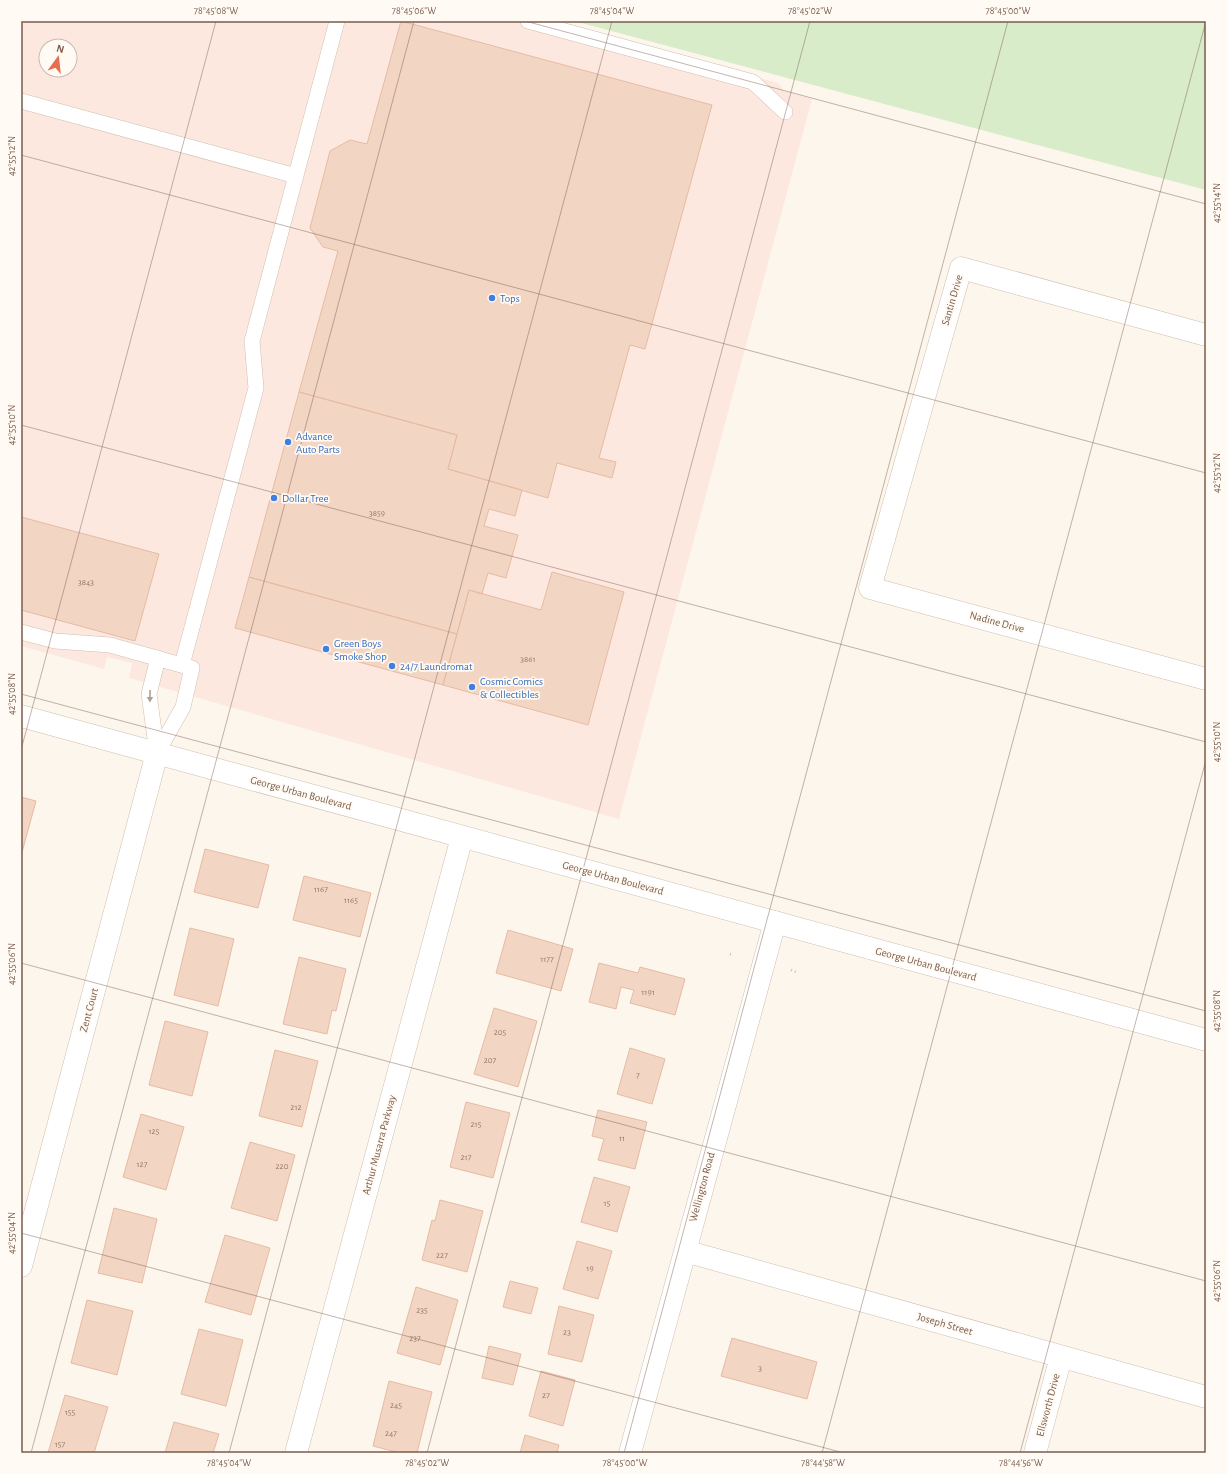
<svg xmlns="http://www.w3.org/2000/svg" width="1227" height="1474" font-family="'Alegreya Sans',sans-serif">
<rect width="100%" height="100%" fill="#fdf6ec"/>
<path fill="#fde8e0" fill-rule="evenodd" d="M 21,21 L 546,21 L 778,83 L 784,91 L 812,99 L 619,819 L 129,678 L 132,663 L 107,657 L 104,669 L 21,646 ZM 46,46 L 70,46 L 70,70 L 46,70 Z"/>
<path fill="#d8ecc9" d="M 574,21 L 1206,21 L 1206,190 Z"/>
<path fill="#f3d5c3" stroke="#e6bba3" d="M 401,21 L 712,105 L 645,349 L 630,345 L 599,458 L 616,462 L 612,478 L 557,463 L 548,498 L 448,469 L 457,435 L 299,392 L 338,251 L 323,247 L 310,228 L 330,151 L 350,140 L 367,144 Z
M 299,392 L 457,435 L 448,469 L 522,490 L 515,516 L 489,509 L 484,526 L 518,535 L 506,578 L 488,573 L 482,594 L 469,590 L 457,634 L 249,577 Z
M 21,517 L 159,554 L 135,641 L 21,610 Z
M 552,572 L 624,592 L 588,725 L 443,685 L 469,590 L 541,610 Z
M 249,577 L 457,634 L 443,685 L 235,628 Z
M 21,797 L 36,801 L 21,856 Z
M 205,849 L 269,865 L 258,908 L 194,892 Z
M 304,876 L 371,893 L 360,937 L 293,920 Z
M 190,928 L 234,939 L 218,1006 L 174,995 Z
M 508,930 L 573,949 L 561,991 L 496,973 Z
M 299,957 L 346,969 L 336,1011 L 332,1010 L 327,1034 L 283,1024 Z
M 599,963 L 638,973 L 640,967 L 685,979 L 675,1015 L 630,1003 L 634,990 L 621,987 L 616,1009 L 589,1002 Z
M 494,1008 L 537,1021 L 518,1087 L 474,1074 Z
M 165,1021 L 208,1032 L 192,1096 L 149,1085 Z
M 630,1048 L 665,1059 L 652,1104 L 617,1094 Z
M 275,1050 L 318,1061 L 302,1127 L 259,1116 Z
M 466,1102 L 510,1113 L 493,1178 L 450,1167 Z
M 598,1110 L 647,1122 L 635,1169 L 598,1160 L 604,1139 L 592,1136 Z
M 141,1114 L 184,1127 L 166,1190 L 123,1177 Z
M 250,1142 L 295,1155 L 277,1221 L 231,1208 Z
M 594,1177 L 630,1187 L 617,1232 L 581,1222 Z
M 440,1200 L 483,1211 L 467,1272 L 422,1260 L 432,1220 L 435,1221 Z
M 114,1208 L 157,1219 L 142,1283 L 98,1273 Z
M 225,1235 L 270,1248 L 251,1315 L 205,1302 Z
M 577,1241 L 612,1251 L 598,1299 L 563,1289 Z
M 510,1281 L 538,1288 L 531,1314 L 503,1307 Z
M 416,1287 L 458,1300 L 440,1365 L 397,1353 Z
M 87,1300 L 133,1311 L 117,1375 L 71,1363 Z
M 559,1306 L 594,1315 L 582,1362 L 548,1354 Z
M 199,1329 L 243,1340 L 226,1406 L 181,1394 Z
M 732,1338 L 817,1362 L 807,1399 L 721,1376 Z
M 489,1346 L 521,1354 L 513,1385 L 482,1378 Z
M 541,1371 L 575,1380 L 563,1426 L 529,1416 Z
M 389,1381 L 432,1392 L 417,1453 L 400,1453 L 373,1446 Z
M 65,1395 L 108,1407 L 94,1453 L 48,1453 Z
M 174,1422 L 219,1434 L 213,1453 L 165,1453 Z
M 525,1435 L 559,1445 L 557,1453 L 520,1453 Z"/>
<g fill="none" stroke-linecap="round" stroke-linejoin="round">
<g stroke="#d1beb0" stroke-width="16">
<path id="service" d="M 528,21 L 753,82 L 785,112
M 21,101 L 296,176
M 21,632 L 55,641 L 110,645 L 192,668 L 183,707 L 157,753
M 182,665 L 256,388 L 252,341 L 337,21
M 157,753 L 149,694 L 158,658"/>
</g>
<g stroke="#d1beb0" stroke-width="23">
<path id="minor" d="M 1206,335 L 961,268 L 870,588 L 1206,679
M 685,1251 L 1206,1397
M 21,1266 L 157,753
M 296,1453 L 462,837
M 630,1453 L 775,922
M 1035,1453 L 1061,1357"/>
</g>
<g stroke="#d1beb0" stroke-width="23">
<path id="tertiary" d="M 21,716 L 1206,1040"/>
</g>
<path stroke="#d9b8a5" stroke-width="2.5" stroke-dasharray="1 3" stroke-linecap="butt" d="M 730,954 L 733,955
M 791,970 L 796,972"/>
<use href="#service" stroke="#fff" stroke-width="15"/>
<use href="#minor" stroke="#fff" stroke-width="22"/>
<use href="#tertiary" stroke="#fff" stroke-width="22"/>
</g>
<defs><path id="oneway-solid" d="M-6-.8H1V-3.2L6.5 0L1 3.2V.8H-6Z"/></defs>
<use fill="#af9d94" href="#oneway-solid" transform="translate(150 696) rotate(91)"/>
<path fill="none" stroke="#7a5c4d" stroke-width="1" stroke-opacity="0.45" d="M 525,21 L 1206,204M 21,155 L 1206,473M 21,425 L 1206,742M 21,694 L 1206,1011M 21,750 L 216,21M 21,963 L 1206,1281M 21,1233 L 844,1453M 31,1453 L 414,21M 229,1453 L 612,21M 427,1453 L 810,21M 624,1453 L 1008,21M 822,1453 L 1206,21M 1020,1453 L 1206,760"/>
<g fill="#3f7fe0" stroke="#fffaf3" stroke-width="1.5">
<circle cx="492" cy="298" r="4"/>
<circle cx="288" cy="442" r="4"/>
<circle cx="274" cy="498" r="4"/>
<circle cx="326" cy="649" r="4"/>
<circle cx="392" cy="666" r="4"/>
<circle cx="472" cy="687" r="4"/>
</g>
<g text-anchor="middle" dominant-baseline="central" stroke-width="3.5" stroke-linejoin="round" paint-order="stroke">
<g font-size="9" fill="#987a6a">
<text x="377" y="513">3859</text>
<text x="86" y="582">3843</text>
<text x="528" y="659">3861</text>
<text x="321" y="889">1167</text>
<text x="351" y="900">1165</text>
<text x="547" y="959">1177</text>
<text x="648" y="992">1191</text>
<text x="500" y="1032">205</text>
<text x="490" y="1060">207</text>
<text x="638" y="1075">7</text>
<text x="296" y="1107">212</text>
<text x="476" y="1124">215</text>
<text x="154" y="1131">125</text>
<text x="622" y="1138">11</text>
<text x="466" y="1157">217</text>
<text x="142" y="1164">127</text>
<text x="282" y="1166">220</text>
<text x="607" y="1203">15</text>
<text x="442" y="1255">227</text>
<text x="590" y="1268">19</text>
<text x="422" y="1310">235</text>
<text x="567" y="1332">23</text>
<text x="415" y="1338">237</text>
<text x="760" y="1368">3</text>
<text x="546" y="1395">27</text>
<text x="396" y="1405">245</text>
<text x="70" y="1412">155</text>
<text x="391" y="1433">247</text>
<text x="60" y="1444">157</text>
</g>
<g font-size="11" fill="#366cbe" stroke="#fffaf3" text-anchor="start">
<text x="500" y="298">Tops</text>
<text x="296" y="436">Advance<tspan x="296" dy="13">Auto Parts</tspan></text>
<text x="282" y="498">Dollar Tree</text>
<text x="334" y="643">Green Boys<tspan x="334" dy="13">Smoke Shop</tspan></text>
<text x="400" y="666">24/7 Laundromat</text>
<text x="480" y="681">Cosmic Comics<tspan x="480" dy="13">&amp; Collectibles</tspan></text>
</g>
<g font-size="11" fill="#7a5c4d" stroke="#fffaf3">
<text transform="translate(952 300) rotate(-74)">Santin Drive</text>
<text transform="translate(997 622) rotate(15)">Nadine Drive</text>
<text transform="translate(301 793) rotate(15)">George Urban Boulevard</text>
<text transform="translate(613 878) rotate(15)">George Urban Boulevard</text>
<text transform="translate(926 964) rotate(15)">George Urban Boulevard</text>
<text transform="translate(89 1010) rotate(-75)">Zent Court</text>
<text transform="translate(379 1145) rotate(-75)">Arthur Musarra Parkway</text>
<text transform="translate(702 1187) rotate(-75)">Wellington Road</text>
<text transform="translate(945 1324) rotate(16)">Joseph Street</text>
<text transform="translate(1048 1405) rotate(-75)">Ellsworth Drive</text>
</g>
</g>
<rect width="1227" height="1474" fill="none" stroke="#fffaf3" stroke-width="44"/>
<g transform="translate(58 58) rotate(15)"><circle r="19" fill="#fffaf3" stroke="#cabbb1"/>
<path d="M0-3L7 15L0 10L-7 15Z" fill="#e76f51"/>
<text y="-6" font-size="11" font-weight="bold" text-anchor="middle" fill="#7a5c4d">N</text>
</g>
<rect x="22" y="22" width="1183" height="1430" fill="none" stroke="#7a5c4d" stroke-width="1.5"/>
<g font-size="10" text-anchor="middle" fill="#7a5c4d">
<text x="216" y="14">78°45'08"W</text>
<text x="414" y="14">78°45'06"W</text>
<text x="612" y="14">78°45'04"W</text>
<text x="810" y="14">78°45'02"W</text>
<text x="1008" y="14">78°45'00"W</text>
<text transform="translate(11 156) rotate(-90)" y="4">42°55'12"N</text>
<text transform="translate(1216 203) rotate(-90)" y="4">42°55'14"N</text>
<text transform="translate(11 425) rotate(-90)" y="4">42°55'10"N</text>
<text transform="translate(1216 473) rotate(-90)" y="4">42°55'12"N</text>
<text transform="translate(11 694) rotate(-90)" y="4">42°55'08"N</text>
<text transform="translate(1216 742) rotate(-90)" y="4">42°55'10"N</text>
<text transform="translate(11 964) rotate(-90)" y="4">42°55'06"N</text>
<text transform="translate(1216 1011) rotate(-90)" y="4">42°55'08"N</text>
<text transform="translate(11 1233) rotate(-90)" y="4">42°55'04"N</text>
<text transform="translate(1216 1281) rotate(-90)" y="4">42°55'06"N</text>
<text x="229" y="1466">78°45'04"W</text>
<text x="427" y="1466">78°45'02"W</text>
<text x="625" y="1466">78°45'00"W</text>
<text x="823" y="1466">78°44'58"W</text>
<text x="1021" y="1466">78°44'56"W</text>
</g>
</svg>
